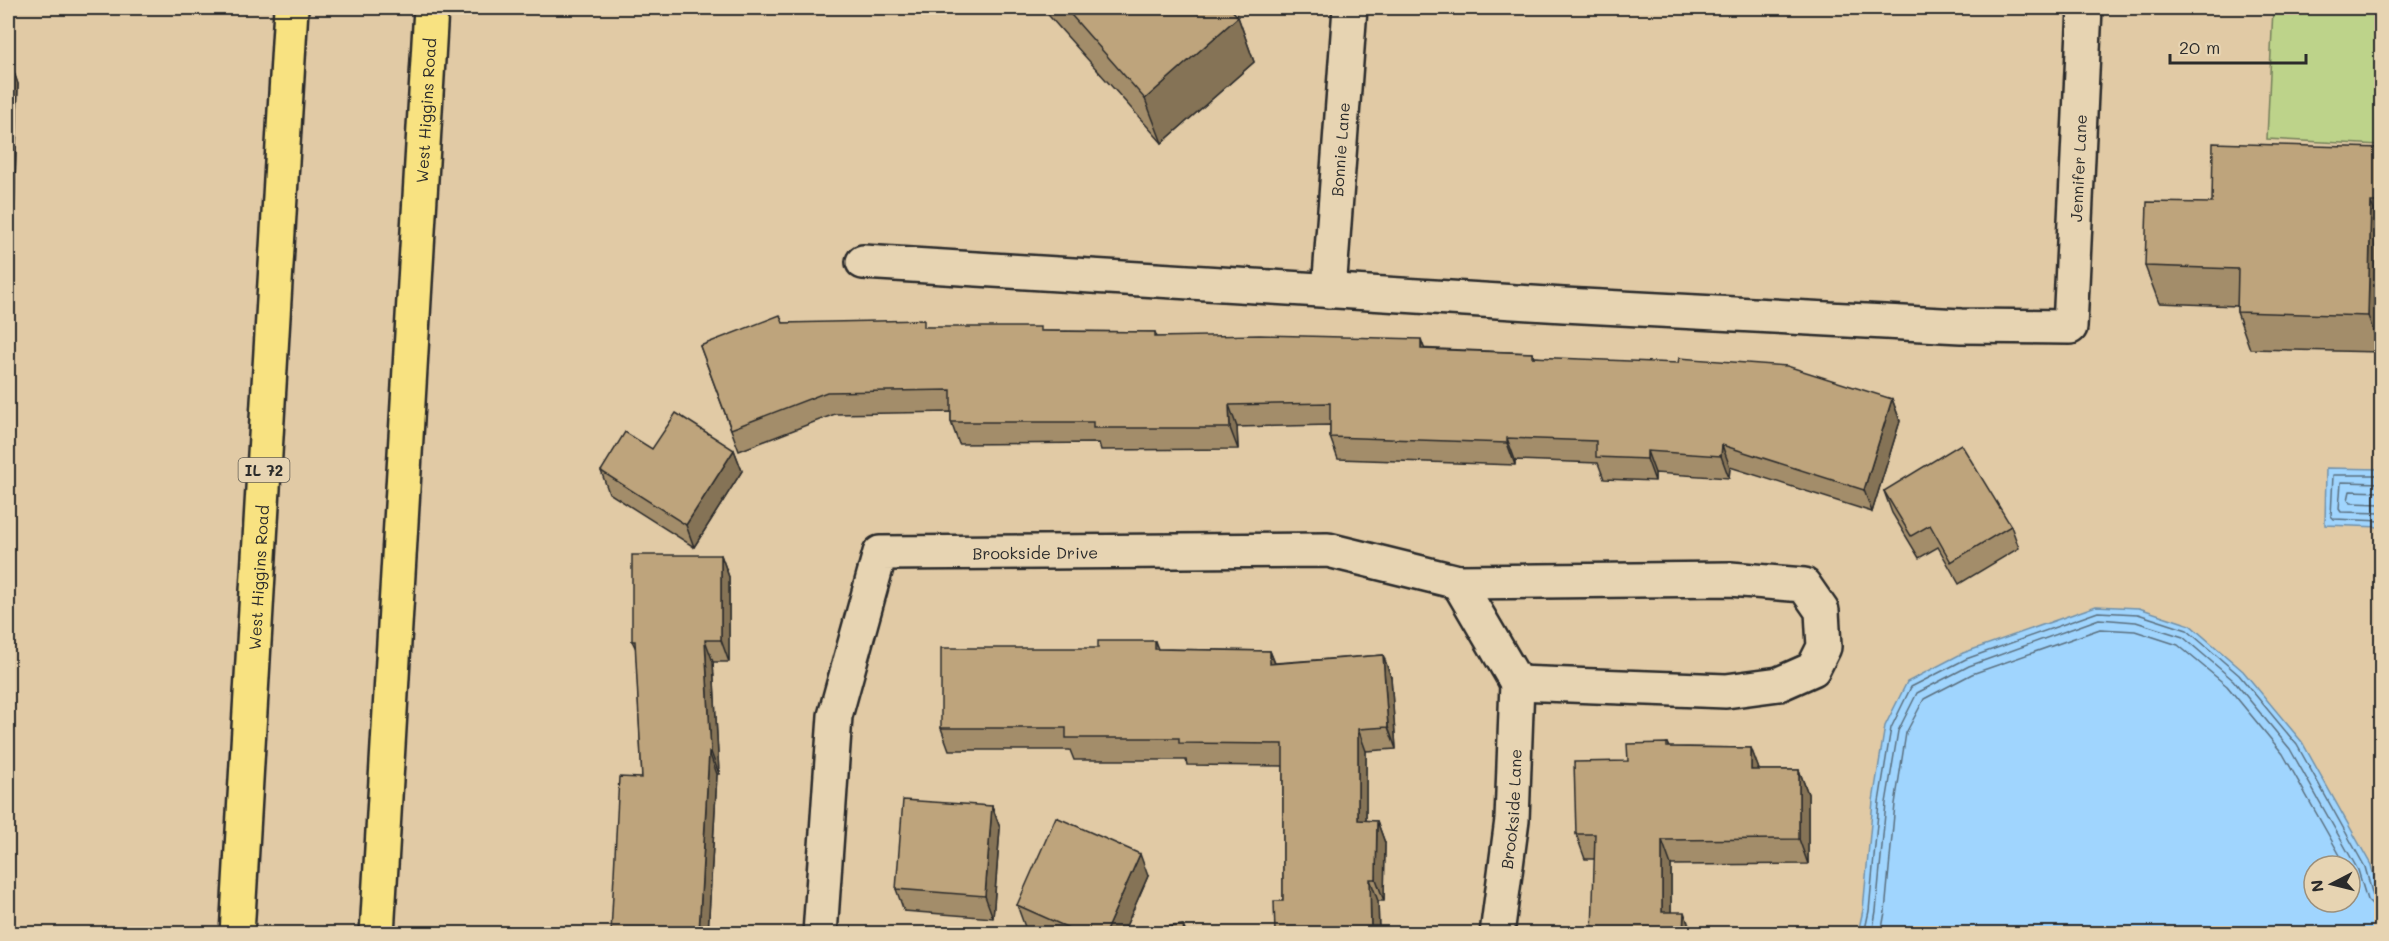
<svg xmlns="http://www.w3.org/2000/svg" width="2389" height="941" font-family="Mali,sans-serif">
<rect width="100%" height="100%" fill="#e1caa5"/>
<filter id="ink" filterUnits="userSpaceOnUse"><feTurbulence type="fractalNoise" baseFrequency=".0167" numOctaves="2"/><feDisplacementMap in="SourceGraphic" scale="12" xChannelSelector="R" yChannelSelector="G"/><feConvolveMatrix kernelMatrix="1 2 1 2 8 2 1 2 1" color-interpolation-filters="sRGB"/></filter>
<g filter="url(#ink)">
<path fill="#bdd38a" stroke="#747f5a" stroke-width="1.5" d="M 2273,8 L 2381,8 L 2381,145 L 2267,139 Z"/>
<path fill="#a0d5fe" stroke="#7191aa" stroke-width="1.5" fill-rule="evenodd" d="M 2326,468 L 2381,469 L 2381,527 L 2325,525 Z
M 2096,606 L 2139,608 L 2190,625 L 2243,671 L 2302,742 L 2371,865 L 2381,904 L 2381,933 L 1858,933 L 1863,910 L 1873,801 L 1885,726 L 1907,682 L 1963,653 ZM 2314,866 L 2350,866 L 2350,902 L 2314,902 Z"/>
<g fill="none" stroke-linecap="round" stroke-linejoin="round">
<path stroke="#5a6f7f" stroke-width="1.5" d="M 2382,475 L 2333,475 L 2331,516 L 2334,519 L 2382,521
M 2382,483 L 2341,482 L 2339,509 L 2341,512 L 2382,513
M 2382,492 L 2350,491 L 2348,500 L 2351,503 L 2382,504
M 1864,934 L 1869,911 L 1879,802 L 1891,728 L 1911,687 L 1966,659 L 2098,612 L 2138,614 L 2187,630 L 2239,675 L 2297,745 L 2365,867 L 2373,896 L 2382,900
M 1872,934 L 1876,911 L 1886,803 L 1898,731 L 1917,693 L 1969,666 L 2099,619 L 2136,622 L 2183,637 L 2233,680 L 2290,749 L 2358,870 L 2367,900 L 2373,906 L 2382,907
M 1881,934 L 1885,912 L 1895,804 L 1906,733 L 1924,699 L 1972,674 L 2100,629 L 2135,631 L 2178,645 L 2227,686 L 2283,754 L 2346,866"/>
<g stroke="#2b2b2b" stroke-width="38">
<g id="street">
<path id="s1" d="M 863,262 L 1564,305 L 1961,326 L 2070,327 L 2085,8"/>
<path id="s2" d="M 1329,291 L 1350,8"/>
<path d="M 1458,582 L 1730,579 L 1804,585 L 1822,611 L 1824,647 L 1813,669 L 1779,684 L 1726,691 L 1517,683"/>
<path id="s3" d="M 820,934 L 835,716 L 880,553 L 1328,550 L 1458,582 L 1517,683"/>
<path id="s4" d="M 1497,934 L 1512,820 L 1517,683"/>
</g>
</g>
<g stroke="#2b2b2b" stroke-width="38">
<g id="primary">
<path id="s5" d="M 237,934 L 291,8"/>
<path id="s6" d="M 377,934 L 431,8"/>
</g>
</g>
<use href="#street" stroke="#e7d4b2" stroke-width="33"/>
<use href="#primary" stroke="#f8e281" stroke-width="33"/>
</g>
<path fill="#a38d6a" stroke="#2b2b2b" stroke-width="1.5" d="M 1042,8 L 1230,8 L 1238,17 L 1254,62 L 1162,143 Z
M 8,55 L 18,84 L 12,279 L 8,279 Z
M 2382,148 L 2381,352 L 2250,349 L 2237,312 L 2237,306 L 2159,303 L 2145,266 L 2212,203 Z
M 783,323 L 1042,331 L 1155,332 L 1157,337 L 1532,353 L 1534,357 L 1892,399 L 1900,421 L 1872,512 L 1730,467 L 1729,478 L 1655,473 L 1655,481 L 1604,479 L 1598,463 L 1515,460 L 1515,465 L 1338,459 L 1330,437 L 1330,425 L 1237,427 L 1238,449 L 1101,450 L 1099,443 L 959,444 L 951,422 L 951,412 L 835,414 L 739,451 L 700,346 Z
M 652,449 L 734,450 L 742,471 L 694,547 L 609,493 L 601,471 Z
M 1884,491 L 2011,526 L 2019,548 L 1959,584 L 1938,547 L 1919,558 L 1892,513 Z
M 721,555 L 729,577 L 729,662 L 713,662 L 719,774 L 717,774 L 708,933 L 611,933 L 642,778 L 636,649 L 632,641 Z
M 1155,641 L 1158,649 L 1270,651 L 1275,663 L 1383,655 L 1391,677 L 1396,749 L 1366,751 L 1366,821 L 1377,821 L 1385,843 L 1384,901 L 1378,901 L 1379,933 L 1275,933 L 1283,901 L 1283,766 L 1187,765 L 1186,760 L 1074,760 L 1070,750 L 949,750 L 941,728 L 1098,648 Z
M 1667,743 L 1669,747 L 1751,748 L 1759,770 L 1799,770 L 1808,794 L 1808,864 L 1671,865 L 1671,912 L 1692,933 L 1594,859 L 1585,859 L 1576,834 L 1628,761 Z
M 992,806 L 1000,828 L 993,918 L 904,911 L 896,889 Z
M 1148,876 L 1123,933 L 1183,925 L 1186,933 L 1039,933 L 1025,927 L 1017,905 Z"/>
<path fill="#857356" stroke="#2b2b2b" stroke-width="1.5" d="M 1238,17 L 1254,62 L 1162,143 L 1145,99 Z
M 8,55 L 18,84 L 12,279 L 8,266 Z
M 2371,202 L 2382,232 L 2381,352 L 2368,316 Z
M 1421,339 L 1429,361 L 1421,349 Z
M 1892,399 L 1900,421 L 1872,512 L 1864,490 Z
M 1229,405 L 1237,427 L 1238,449 L 1230,428 Z
M 1507,438 L 1515,460 L 1515,465 L 1507,443 Z
M 1722,445 L 1730,467 L 1729,478 L 1721,456 Z
M 734,450 L 742,471 L 694,547 L 686,525 Z
M 1647,451 L 1655,473 L 1655,481 L 1647,459 Z
M 721,555 L 729,577 L 729,662 L 721,640 Z
M 705,640 L 713,662 L 719,774 L 711,752 Z
M 1270,651 L 1278,672 L 1270,664 Z
M 1383,655 L 1391,677 L 1396,749 L 1388,727 Z
M 1358,729 L 1366,751 L 1366,842 L 1358,820 Z
M 1751,748 L 1760,772 L 1751,770 Z
M 709,752 L 717,774 L 708,933 L 699,933 Z
M 1799,770 L 1808,794 L 1808,864 L 1799,839 Z
M 992,806 L 1000,828 L 993,918 L 985,896 Z
M 1377,821 L 1385,843 L 1384,901 L 1376,879 Z
M 1662,840 L 1671,865 L 1671,933 L 1662,912 Z
M 1140,854 L 1148,876 L 1123,933 L 1105,933 Z
M 1370,879 L 1378,901 L 1379,933 L 1371,933 Z
M 1684,912 L 1692,933 L 1683,933 Z"/>
<path fill="#bea47b" stroke="#2b2b2b" stroke-width="1.5" d="M 1065,8 L 1230,8 L 1238,17 L 1145,99 Z
M 2213,143 L 2382,148 L 2382,202 L 2371,202 L 2368,316 L 2237,312 L 2238,269 L 2145,266 L 2147,202 L 2212,203 Z
M 780,315 L 783,323 L 924,320 L 924,327 L 1040,327 L 1040,331 L 1155,332 L 1155,337 L 1260,335 L 1421,339 L 1421,349 L 1532,353 L 1532,357 L 1678,363 L 1679,358 L 1787,366 L 1892,399 L 1864,490 L 1722,445 L 1721,456 L 1647,451 L 1647,459 L 1596,457 L 1596,441 L 1507,438 L 1507,443 L 1330,437 L 1330,403 L 1229,405 L 1230,428 L 1093,428 L 1093,422 L 951,422 L 951,390 L 827,392 L 731,429 L 700,346 Z
M 676,413 L 734,450 L 686,525 L 601,471 L 625,432 L 652,449 Z
M 1961,444 L 2011,526 L 1951,562 L 1930,525 L 1911,536 L 1884,491 Z
M 632,555 L 721,555 L 721,640 L 705,640 L 711,752 L 709,752 L 699,933 L 611,933 L 619,777 L 642,778 L 635,641 L 632,641 Z
M 1098,641 L 1155,641 L 1155,649 L 1270,651 L 1270,664 L 1383,655 L 1388,727 L 1358,729 L 1358,820 L 1377,821 L 1376,879 L 1370,879 L 1371,933 L 1275,933 L 1274,901 L 1283,901 L 1283,744 L 1179,743 L 1179,738 L 1066,738 L 1066,728 L 941,728 L 941,648 L 1098,648 Z
M 1667,743 L 1667,747 L 1751,748 L 1751,770 L 1799,770 L 1799,839 L 1662,840 L 1662,912 L 1684,912 L 1683,933 L 1592,933 L 1595,834 L 1576,834 L 1574,762 L 1628,761 L 1627,744 Z
M 903,800 L 992,806 L 985,896 L 896,889 Z
M 1056,817 L 1140,854 L 1105,933 L 1080,933 L 1017,905 Z
M 1183,925 L 1184,933 L 1122,933 Z"/>
</g>
<g text-anchor="middle" dominant-baseline="central" stroke-width="4.5" stroke-linejoin="round" paint-order="stroke">
<rect fill="#e7d4b2" stroke="#635e54" stroke-width="1.5" x="238.5" y="458" width="51" height="24" rx="4.5"/>
<g font-size="15" font-weight="bold" fill="#2b2b2b">
<text x="264" y="470">IL 72</text>
</g>
<g font-size="16" fill="#2b2b2b" stroke="#e7d4b2">
<text stroke="none"><textPath href="#s6" startOffset="825">West Higgins Road</textPath></text>
<text stroke="none"><textPath href="#s2" startOffset="142">Bonnie Lane</textPath></text>
<text stroke="none"><textPath href="#s1" startOffset="1368">Jennifer Lane</textPath></text>
<text stroke="none"><textPath href="#s3" startOffset="543">Brookside Drive</textPath></text>
<text stroke="none"><textPath href="#s5" startOffset="357">West Higgins Road</textPath></text>
<text stroke="none"><textPath href="#s4" startOffset="126">Brookside Lane</textPath></text>
</g>
</g>
<rect width="2389" height="941" fill="none" stroke="#e7d4b2" stroke-width="30"/>
<rect x="15" y="15" width="2359" height="911" fill="none" stroke="#2b2b2b" stroke-width="2" filter="url(#ink)"/>
<g transform="translate(2332 884) rotate(263)"><circle r="28" fill="#e7d4b2" stroke="#9c907c" stroke-width="1.5"/>
<path d="M0-4.5L10 22L0 15L-10 22Z" fill="#2b2b2b"/>
<text y="-9" font-size="16" font-weight="bold" text-anchor="middle" fill="#2b2b2b">N</text>
</g>
<path d="M2170 54v9h136v-9" fill="none" stroke="#2b2b2b" stroke-width="3"/>
<text x="2179" y="54" font-size="18" fill="#2b2b2b" stroke="#e7d4b2" stroke-width="4.5" paint-order="stroke">20 m</text>
</svg>
